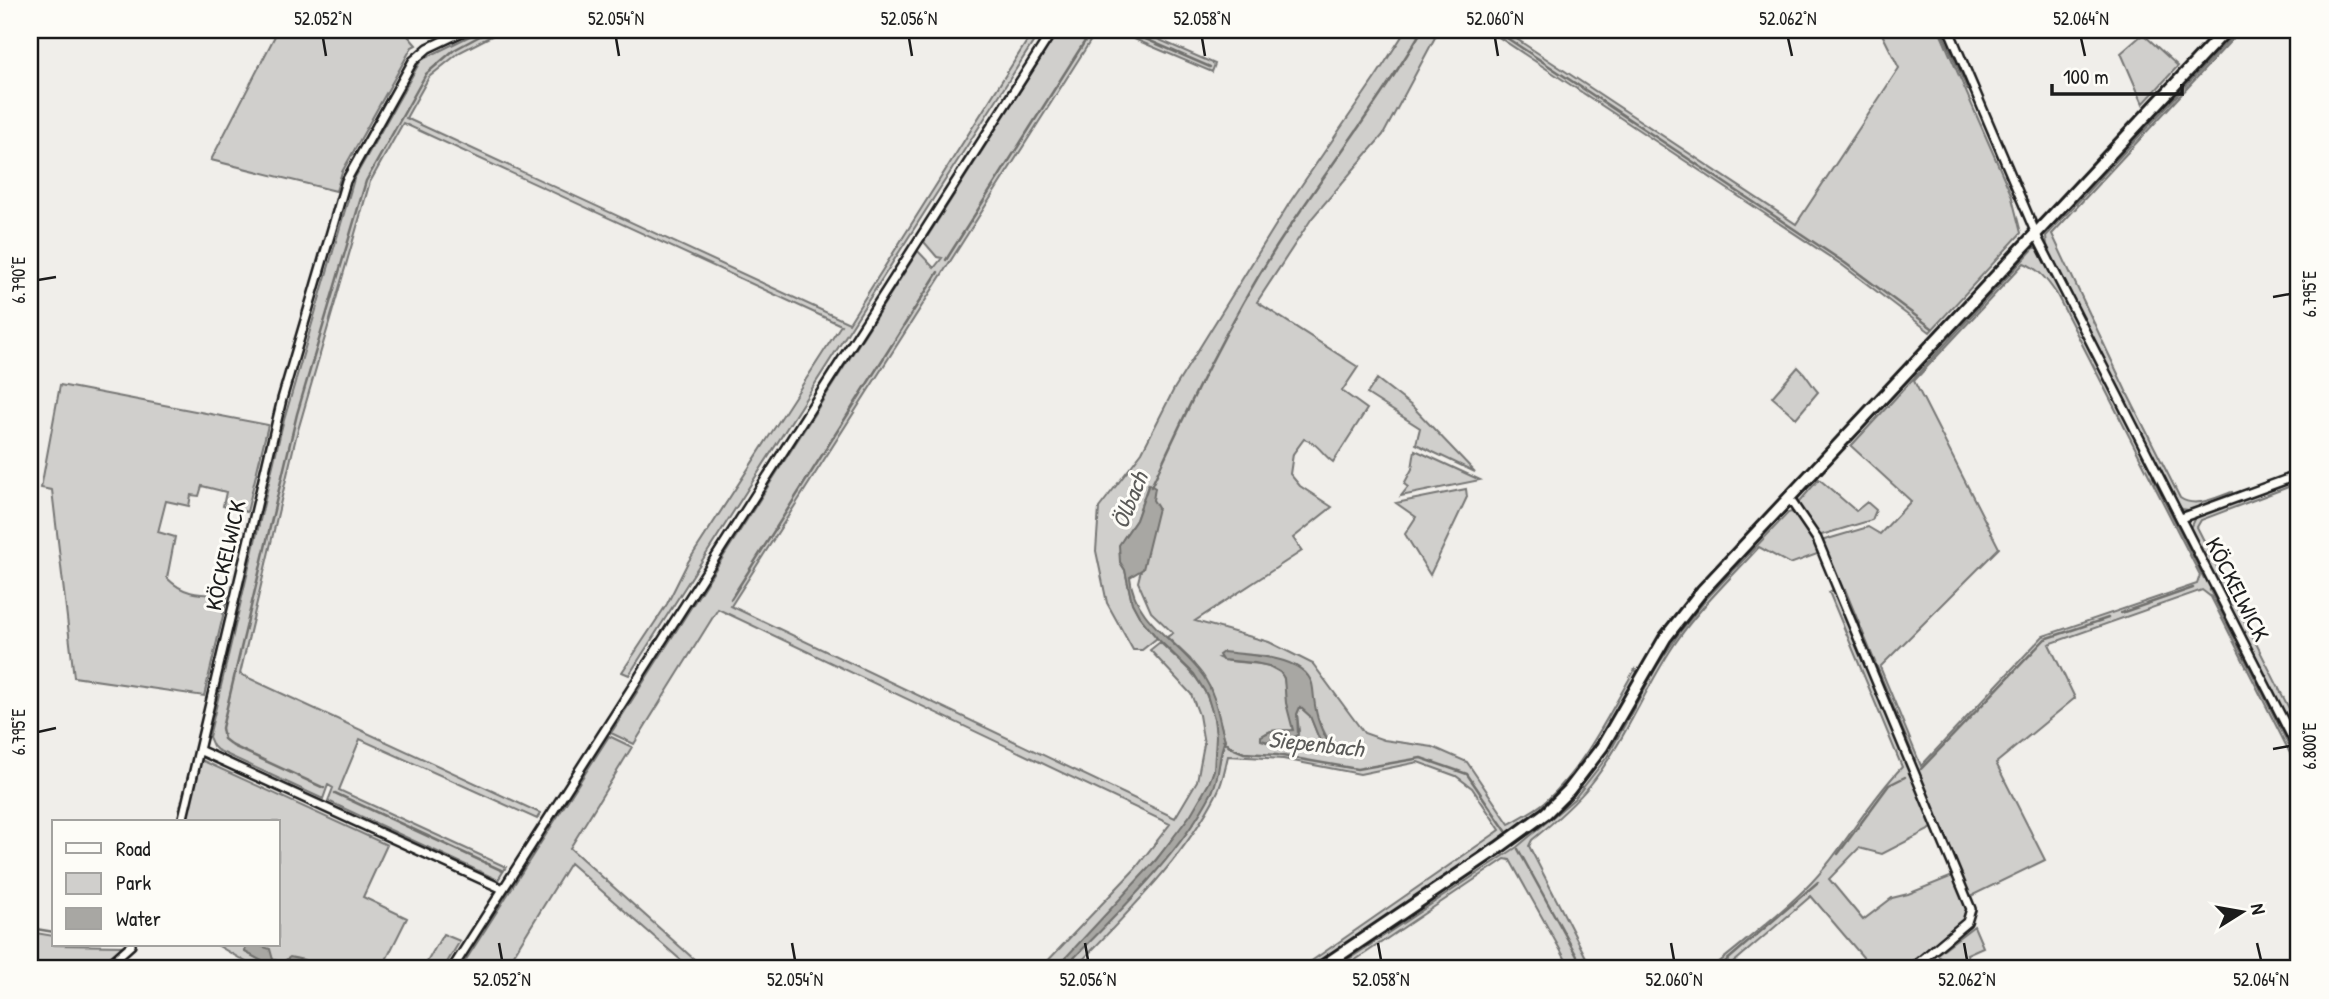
<svg xmlns="http://www.w3.org/2000/svg" width="2329" height="999" font-family="'Patrick Hand',sans-serif">
<rect width="100%" height="100%" fill="#f0eeea"/>
<filter id="ink" filterUnits="userSpaceOnUse"><feTurbulence type="fractalNoise" baseFrequency=".0143" numOctaves="2"/><feDisplacementMap in="SourceGraphic" scale="14" xChannelSelector="R" yChannelSelector="G"/><feConvolveMatrix kernelMatrix="1 2 1 2 8 2 1 2 1" color-interpolation-filters="sRGB"/></filter>
<g filter="url(#ink)">
<path fill="#d0cfcc" stroke="#767674" stroke-width="2" fill-rule="evenodd" d="M 278,30 L 403,30 L 416,45 L 412,47 L 342,172 L 336,191 L 211,160 Z
M 482,30 L 503,30 L 460,52 L 429,77 L 406,118 L 849,323 L 1034,30 L 1041,30 L 629,675 L 622,672 L 667,604 L 688,562 L 841,325 L 403,123 L 370,182 L 296,437 L 240,674 L 540,813 L 537,819 L 360,739 L 339,790 L 506,867 L 498,880 L 328,801 L 333,788 L 328,785 L 323,799 L 217,750 L 213,746 L 209,737 L 282,427 L 354,179 L 421,60 Z
M 1059,30 L 1103,30 L 1096,32 L 731,606 L 1175,818 L 1197,781 L 1204,744 L 1199,715 L 1191,694 L 1150,650 L 1160,642 C 1176,659 1196,672 1206,694 C 1217,717 1220,748 1213,773 C 1206,797 1189,817 1174,837 C 1138,884 1097,927 1055,969 L 1040,969 L 1135,869 L 1170,824 L 718,609 L 634,744 L 611,733 L 918,251 L 934,268 L 942,258 L 937,257 L 924,242 Z
M 1113,30 L 1137,30 L 1215,64 L 1212,72 Z
M 1406,30 L 1439,30 L 1383,135 L 1312,218 L 1257,302 L 1358,367 L 1342,391 L 1367,409 L 1333,462 C 1322,454 1318,443 1304,439 L 1293,454 L 1290,474 L 1300,486 L 1332,507 L 1293,538 L 1302,551 L 1195,621 L 1269,642 L 1313,664 L 1364,733 L 1384,740 L 1433,747 L 1467,762 L 1509,824 C 1521,817 1536,810 1546,801 C 1585,765 1609,714 1635,669 L 1638,674 L 1590,759 L 1549,804 L 1513,832 L 1312,969 L 1300,969 L 1500,830 L 1472,788 L 1456,776 L 1418,762 L 1360,774 L 1283,759 L 1228,756 C 1225,768 1223,782 1217,793 C 1183,860 1125,915 1074,969 L 1063,969 L 1150,877 L 1188,829 L 1212,792 L 1225,740 L 1210,688 L 1190,659 L 1167,637 L 1173,633 L 1151,612 L 1138,582 C 1145,552 1160,515 1148,485 L 1136,520 L 1123,539 L 1120,562 L 1125,570 L 1132,603 L 1139,616 L 1157,638 L 1142,650 L 1133,650 L 1107,603 L 1096,551 L 1099,508 L 1142,452 L 1174,389 L 1290,202 L 1375,78 ZM 1250,655 L 1265,656 L 1311,681 L 1315,713 L 1331,746 L 1338,745 L 1324,751 L 1310,716 L 1300,707 L 1297,714 L 1299,731 L 1284,741 L 1266,742 L 1261,738 C 1268,728 1281,730 1292,731 C 1295,720 1287,710 1286,699 C 1285,691 1286,683 1283,676 C 1273,658 1236,666 1219,658 Z
M 1488,30 L 1503,30 L 1796,224 L 1899,68 L 1880,30 L 1939,30 L 2011,194 L 2021,233 L 1930,332 L 1842,265 Z
M 2238,30 L 2241,30 L 2052,234 L 2126,391 L 2180,498 C 2196,509 2216,497 2232,492 L 2233,495 L 2194,511 L 2182,509 L 2177,505 L 2059,274 L 2047,245 L 2046,236 Z
M 2143,34 L 2178,66 L 2143,104 L 2121,53 Z
M 2035,247 L 2042,251 L 2299,754 L 2299,771 L 2211,597 L 2202,590 L 2049,644 L 2075,698 L 1996,763 L 2045,860 L 1969,897 L 1934,827 L 1882,854 L 1859,848 L 1829,879 L 1863,920 L 1892,898 L 1908,894 L 1955,875 L 1968,906 L 1965,922 L 1908,969 L 1873,969 L 1811,896 L 1726,969 L 1711,969 C 1742,943 1776,918 1805,889 C 1842,853 1865,805 1902,767 L 1829,592 L 1835,589 L 1821,541 L 1868,527 L 1880,534 L 1911,501 L 1851,446 ZM 2024,263 C 2039,269 2047,280 2056,293 L 2200,575 L 2197,584 L 2043,636 L 1921,766 L 1880,667 L 1999,548 L 1914,381 Z
M 1798,367 C 1809,377 1809,382 1818,392 L 1796,418 L 1772,397 Z
M 1377,379 L 1413,407 L 1475,472 L 1416,444 L 1420,428 L 1367,394 Z
M 60,385 L 268,425 L 247,512 L 223,506 L 226,492 L 202,486 L 199,496 L 191,495 L 189,506 L 166,501 L 158,532 L 175,537 L 167,578 C 186,597 202,594 228,595 L 204,696 L 74,677 L 52,490 L 41,488 Z
M 1415,450 L 1480,480 L 1401,496 L 1408,487 L 1404,484 L 1412,469 Z
M 2299,477 L 2299,483 L 2201,520 L 2197,527 L 2299,728 L 2299,743 L 2190,528 L 2195,517 Z
M 1819,479 L 1856,511 L 1867,502 L 1876,510 L 1872,520 L 1818,536 L 1799,507 L 1799,502 Z
M 1466,489 L 1467,497 L 1430,575 L 1405,534 L 1416,517 L 1396,503 Z
M 1791,512 L 1802,518 L 1820,553 L 1790,564 L 1759,547 C 1730,579 1698,609 1674,645 C 1644,690 1625,741 1591,784 C 1574,805 1553,823 1532,840 L 1529,846 L 1592,969 L 1571,969 L 1510,860 L 1505,859 L 1342,969 L 1334,969 L 1517,847 L 1574,799 L 1607,757 L 1657,666 L 1680,632 L 1708,597 L 1788,513 Z
M 609,736 L 632,747 L 570,848 L 705,969 L 691,969 L 570,863 L 509,962 L 514,969 L 460,969 Z
M 199,759 L 387,845 L 363,897 L 407,918 L 386,960 L 402,969 C 375,969 346,973 319,969 C 310,968 302,957 291,958 C 285,959 283,965 276,961 C 267,956 271,950 256,945 L 278,945 L 278,822 L 184,822 Z
M 1974,926 L 1983,947 L 1967,954 L 1973,969 L 1950,969 L 1937,954 Z
M 30,932 L 54,936 L 54,945 L 125,946 L 99,969 L 30,969 Z
M 443,934 L 460,941 L 443,969 L 423,969 Z
M 217,945 L 248,945 L 246,945 L 245,952 L 277,969 L 258,969 Z"/>
<path fill="#a8a7a3" stroke="#706f6d" stroke-width="2" d="M 1149,484 L 1155,488 L 1153,500 L 1158,508 L 1143,569 L 1130,577 C 1134,622 1181,643 1204,677 C 1217,697 1218,718 1225,740 C 1218,754 1221,774 1212,792 C 1180,855 1113,918 1063,969 L 1055,969 L 1156,860 L 1191,814 L 1209,783 L 1214,770 L 1216,736 L 1214,718 L 1207,695 L 1194,674 L 1157,638 L 1139,616 L 1132,603 L 1125,570 L 1120,562 L 1119,545 L 1136,520 Z
M 1223,652 C 1248,655 1310,655 1313,689 C 1315,711 1318,727 1331,746 L 1342,747 L 1341,753 L 1339,756 L 1324,751 L 1310,716 L 1300,707 L 1297,714 L 1298,735 C 1288,741 1271,744 1261,740 L 1261,736 L 1271,731 L 1293,730 L 1286,703 L 1284,678 L 1280,672 L 1269,666 L 1255,663 L 1222,660 L 1219,655 Z
M 246,945 L 258,945 L 270,949 L 273,960 L 283,962 L 290,957 L 304,960 L 316,969 L 277,969 L 245,952 Z"/>
<g fill="none" stroke-linecap="round" stroke-linejoin="round">
<path stroke="#706f6d" stroke-width="2.5" d="M 1125,30 L 1210,67
M 1495,30 L 1845,263 L 1932,328
M 1941,30 L 1968,90
M 946,260 L 1092,30
M 2153,477 L 2204,578
M 1151,487 C 1189,405 1228,323 1277,246 C 1324,173 1378,105 1422,30
M 1845,590 L 1915,760
M 2210,590 L 2299,764
M 731,599 L 938,272
M 2121,613 L 2193,588
M 1223,740 L 1232,748 L 1244,753 L 1277,755 L 1357,769 L 1421,758 L 1467,774 L 1506,831
M 1921,769 L 2045,639 L 2108,618
M 324,788 L 233,746 L 224,739 L 222,728 L 297,414 L 366,181 L 426,74 L 454,50 L 491,30
M 335,793 L 503,871
M 1518,849 L 1584,969
M 1838,854 L 1889,785 L 1905,777
M 30,928 L 54,932
M 1717,969 L 1818,882"/>
<g stroke="#1c1c1c" stroke-width="12">
<path id="minor" d="M 466,30 L 428,48 L 413,61 L 346,181 L 282,399 L 199,750 L 503,889
M 1949,30 L 2039,241 L 2299,751
M 1789,498 L 1817,539 L 1971,909 L 1967,922 L 1911,969
M 2181,518 L 2299,475
M 182,822 L 199,750
M 104,969 L 131,945
M 452,969 L 1053,30"/>
</g>
<g stroke="#1c1c1c" stroke-width="16">
<path id="secondary" d="M 1319,969 L 1498,848 L 1546,813 L 1569,790 L 1602,747 L 1665,638 L 1702,591 L 2226,30"/>
</g>
<use href="#minor" stroke="#fdfcf7" stroke-width="7"/>
<use href="#secondary" stroke="#fdfcf7" stroke-width="10"/>
</g>
</g>
<path fill="none" stroke="#1c1c1c" stroke-width="2.5" d="M 323,38 L 326,56M 616,38 L 619,56M 909,38 L 912,56M 1202,38 L 1205,56M 1495,38 L 1498,56M 1788,38 L 1792,56M 2081,38 L 2085,56M 38,280 L 56,277M 2273,297 L 2290,294M 38,732 L 56,728M 2273,749 L 2290,746M 499,943 L 502,960M 792,943 L 795,960M 1085,943 L 1088,960M 1378,943 L 1381,960M 1671,943 L 1674,960M 1964,943 L 1967,960M 2257,943 L 2261,960"/>
<g text-anchor="middle" dominant-baseline="central" stroke-width="6" stroke-linejoin="round" paint-order="stroke">
<g font-size="23" fill="#1c1c1c" stroke="#fdfcf7">
<text transform="translate(225 555) rotate(-77)">KÖCKELWICK</text>
<text transform="translate(2238 589) rotate(63)">KÖCKELWICK</text>
</g>
<g font-size="24" font-style="italic" fill="#5b5b59" stroke="#fdfcf7">
<text transform="translate(1129 500) rotate(-68)">Ölbach</text>
<text transform="translate(1316 743) rotate(6)">Siepenbach</text>
</g>
</g>
<rect width="2329" height="999" fill="none" stroke="#fdfcf7" stroke-width="77"/>
<rect x="52" y="820" width="228" height="126" fill="#fdfcf7" stroke="#a3a29f" stroke-width="2"/>
<rect x="66" y="843" width="35" height="10" fill="#fdfcf7" stroke="#a3a29f" stroke-width="2"/>
<text x="116" y="856" font-size="21" fill="#1c1c1c">Road</text>
<rect x="66" y="873" width="35" height="21" fill="#d0cfcc" stroke="#a3a29f" stroke-width="2"/>
<text x="116" y="890" font-size="21" fill="#1c1c1c">Park</text>
<rect x="66" y="908" width="35" height="21" fill="#a8a7a3" stroke="#a3a29f" stroke-width="2"/>
<text x="116" y="926" font-size="21" fill="#1c1c1c">Water</text>
<g transform="translate(2242 912) rotate(79)" stroke="#fdfcf7" stroke-width="5" paint-order="stroke">
<path d="M0-5L12 26L0 18L-12 26Z" fill="#1c1c1c"/>
<text y="-10" font-size="19" font-weight="bold" text-anchor="middle" fill="#1c1c1c">N</text>
</g>
<path d="M2052 84v10h130v-10" fill="none" stroke="#1c1c1c" stroke-width="3.5"/>
<text x="2063" y="84" font-size="21" fill="#1c1c1c" stroke="#fdfcf7" stroke-width="5" paint-order="stroke">100 m</text>
<rect x="38" y="38" width="2252" height="922" fill="none" stroke="#1c1c1c" stroke-width="2.5"/>
<g font-size="18" text-anchor="middle" fill="#1c1c1c">
<text x="323" y="25">52.052°N</text>
<text x="616" y="25">52.054°N</text>
<text x="909" y="25">52.056°N</text>
<text x="1202" y="25">52.058°N</text>
<text x="1495" y="25">52.060°N</text>
<text x="1788" y="25">52.062°N</text>
<text x="2081" y="25">52.064°N</text>
<text transform="translate(19 280) rotate(-90)" y="6">6.790°E</text>
<text transform="translate(2310 294) rotate(-90)" y="6">6.795°E</text>
<text transform="translate(19 732) rotate(-90)" y="6">6.795°E</text>
<text transform="translate(2310 746) rotate(-90)" y="6">6.800°E</text>
<text x="502" y="986">52.052°N</text>
<text x="795" y="986">52.054°N</text>
<text x="1088" y="986">52.056°N</text>
<text x="1381" y="986">52.058°N</text>
<text x="1674" y="986">52.060°N</text>
<text x="1967" y="986">52.062°N</text>
<text x="2261" y="986">52.064°N</text>
</g>
</svg>
